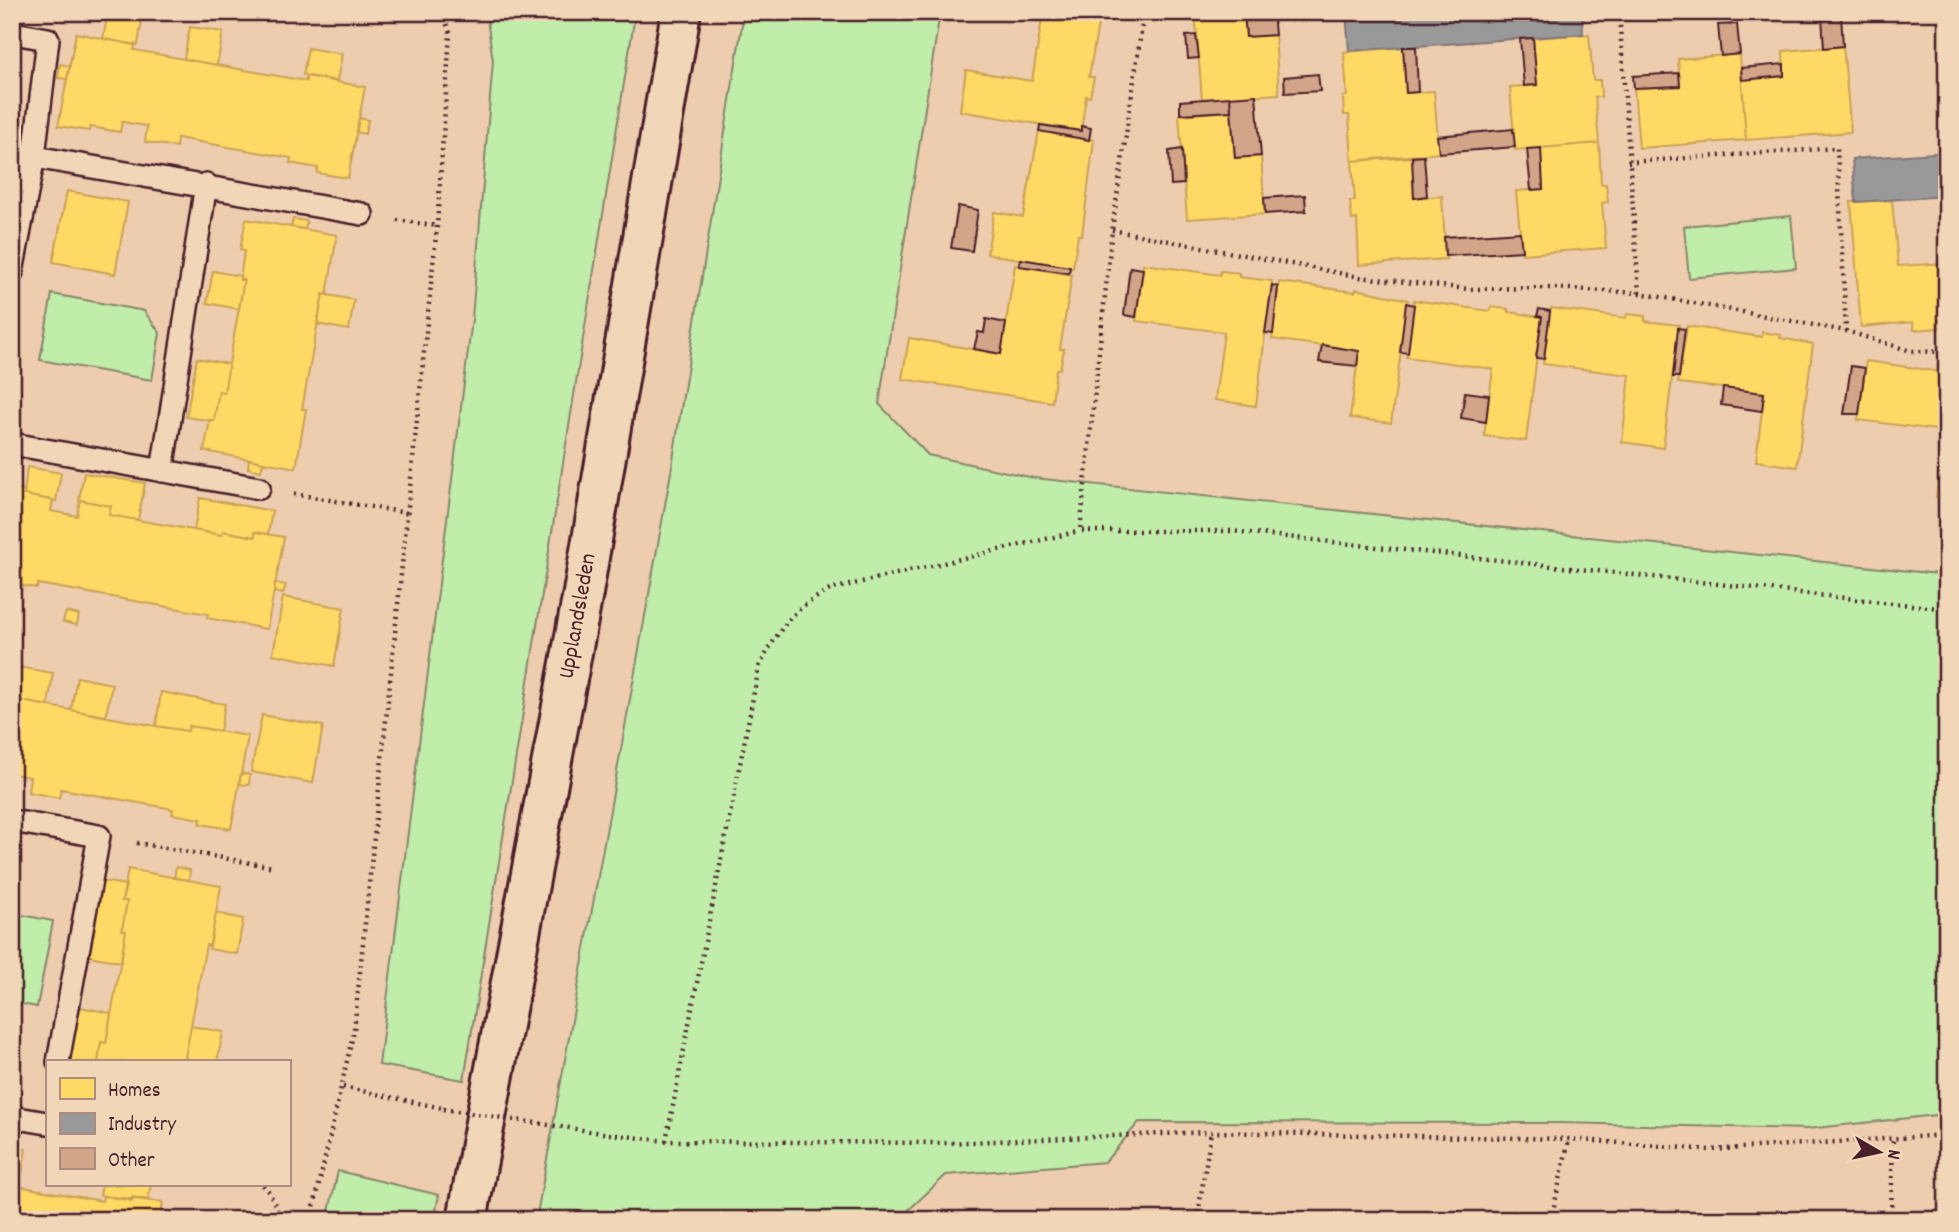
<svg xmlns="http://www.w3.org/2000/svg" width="1959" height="1232" font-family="Dekko,sans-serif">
<rect width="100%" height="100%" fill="#edcdae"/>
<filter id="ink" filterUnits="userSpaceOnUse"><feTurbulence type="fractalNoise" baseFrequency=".0143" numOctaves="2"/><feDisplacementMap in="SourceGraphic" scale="14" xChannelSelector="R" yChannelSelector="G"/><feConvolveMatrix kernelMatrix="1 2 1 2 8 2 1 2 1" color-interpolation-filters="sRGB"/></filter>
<g filter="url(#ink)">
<path fill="#c1edaa" stroke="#86866a" stroke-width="2" d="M 486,12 L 631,12 L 634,21 L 464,1080 L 379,1065 L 472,319 L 493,61 Z
M 744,12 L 940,12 L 879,404 L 928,455 L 1034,478 L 1947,575 L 1945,1114 L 1807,1129 L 1562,1123 L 1139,1122 L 1105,1162 L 946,1175 L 898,1220 L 536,1220 L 671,472 Z
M 1791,216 L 1796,268 L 1689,278 L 1684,226 Z
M 52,294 L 144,311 L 160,333 L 152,380 L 40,360 Z
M 12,913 L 53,921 L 37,1007 L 12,1002 Z
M 338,1171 L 439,1195 L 434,1220 L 327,1220 Z"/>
<path fill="#ffd966" stroke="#c9a154" stroke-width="2" d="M 108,12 L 142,18 L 138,45 L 103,39 Z
M 1043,12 L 1100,12 L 1089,77 L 1094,77 L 1090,97 L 1086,96 L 1081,131 L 960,111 L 966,70 L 1032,81 Z
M 1195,12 L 1244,12 L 1246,37 L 1275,35 L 1279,94 L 1202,99 Z
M 190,27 L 223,32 L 217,65 L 184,59 Z
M 76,33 L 135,45 L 134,50 L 217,65 L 306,81 L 306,76 L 365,87 L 348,178 L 317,173 L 318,168 L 290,163 L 291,158 L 177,138 L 176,147 L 145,142 L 147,126 L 122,122 L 120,132 L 90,127 L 89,131 L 58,126 Z
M 1589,34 L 1593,80 L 1600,80 L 1601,97 L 1595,97 L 1599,143 L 1515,150 L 1510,87 L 1537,85 L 1533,38 Z
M 1843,46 L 1851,132 L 1746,140 L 1742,80 L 1784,76 L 1783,51 Z
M 1403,47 L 1406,93 L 1434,91 L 1439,153 L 1352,161 L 1349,115 L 1344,115 L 1343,97 L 1347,96 L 1344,52 Z
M 308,48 L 342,54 L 337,81 L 303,75 Z
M 1740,54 L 1746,140 L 1639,148 L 1634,88 L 1680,86 L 1678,59 Z
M 60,64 L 70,66 L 67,79 L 58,78 Z
M 1231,111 L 1235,158 L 1261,156 L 1265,214 L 1187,219 L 1179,115 Z
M 359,118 L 368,120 L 365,134 L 356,132 Z
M 1039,131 L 1094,140 L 1082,235 L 1078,235 L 1073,268 L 987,254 L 994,212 L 1023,217 Z
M 1599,143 L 1601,184 L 1606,184 L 1608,202 L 1602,203 L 1606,248 L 1522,254 L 1516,191 L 1543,189 L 1541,148 Z
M 1412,157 L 1414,198 L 1442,196 L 1446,259 L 1359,265 L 1357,219 L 1352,220 L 1350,201 L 1355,201 L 1352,161 Z
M 67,191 L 128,202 L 115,274 L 53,262 Z
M 1892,200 L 1898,266 L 1947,263 L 1947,320 L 1938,321 L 1939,328 L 1914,330 L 1913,322 L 1861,327 L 1851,202 Z
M 246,219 L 337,235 L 327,295 L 323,294 L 302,409 L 306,409 L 296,468 L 204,451 L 210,420 L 214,421 L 219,391 L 224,393 L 229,364 L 244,280 L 240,280 L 244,251 L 240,250 Z
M 293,219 L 307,221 L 305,229 L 291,227 Z
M 1143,264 L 1220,275 L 1221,271 L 1239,273 L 1239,277 L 1272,281 L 1256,406 L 1215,400 L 1224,332 L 1136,321 Z
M 1015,265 L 1072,275 L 1060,349 L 1064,349 L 1060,369 L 1056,369 L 1052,402 L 902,379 L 909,338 L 1001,354 Z
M 213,271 L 240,276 L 240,280 L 244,280 L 239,309 L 207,303 Z
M 1279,282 L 1355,292 L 1356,289 L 1408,300 L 1391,423 L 1350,418 L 1359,351 L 1272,339 Z
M 323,294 L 354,300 L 349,330 L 317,324 Z
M 1414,300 L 1490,311 L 1491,307 L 1508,309 L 1508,312 L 1542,317 L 1526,441 L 1484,436 L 1493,369 L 1406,357 Z
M 1551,308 L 1626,318 L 1627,314 L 1645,316 L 1645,321 L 1679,325 L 1663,448 L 1622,442 L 1630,375 L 1543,364 Z
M 1687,326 L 1762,337 L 1762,332 L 1781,335 L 1780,338 L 1813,344 L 1797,467 L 1756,461 L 1764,393 L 1678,383 Z
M 197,358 L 229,364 L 224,393 L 219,391 L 214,421 L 186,417 Z
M 1866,361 L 1942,372 L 1942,369 L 1947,369 L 1947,498 L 1936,497 L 1944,431 L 1858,420 Z
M 249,459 L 263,462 L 261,471 L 248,468 Z
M 27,467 L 61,473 L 56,501 L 24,495 Z
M 84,473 L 145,483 L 138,520 L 109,515 L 111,506 L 79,500 Z
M 12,488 L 25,491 L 24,495 L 53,500 L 51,511 L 77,516 L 80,500 L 111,506 L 109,515 L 222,535 L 223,531 L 255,537 L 255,532 L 284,537 L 267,629 L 207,618 L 208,614 L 38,584 L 37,588 L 12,584 Z
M 200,498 L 272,511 L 268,534 L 255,532 L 255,537 L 223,531 L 222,535 L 194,530 Z
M 275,583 L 286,585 L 283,594 L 274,592 Z
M 283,597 L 344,608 L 334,666 L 273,654 Z
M 66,612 L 79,615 L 77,625 L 63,622 Z
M 12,666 L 53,673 L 48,706 L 17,700 L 17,695 L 12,694 Z
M 77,677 L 112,684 L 106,716 L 71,710 Z
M 161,692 L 225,704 L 220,731 L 189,726 L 188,731 L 156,726 Z
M 12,694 L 17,695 L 17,700 L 156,726 L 188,731 L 189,726 L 248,736 L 231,829 L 200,824 L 201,819 L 172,814 L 173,809 L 61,789 L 59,798 L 28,792 L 30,777 L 12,774 Z
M 262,715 L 323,726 L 313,783 L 251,772 Z
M 241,773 L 250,775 L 249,785 L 239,784 Z
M 176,867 L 190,870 L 189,880 L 174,878 Z
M 128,869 L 221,886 L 210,946 L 206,945 L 185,1058 L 189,1059 L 189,1062 L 98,1062 L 101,1042 L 106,1043 L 126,931 L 122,930 L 127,901 L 122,901 Z
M 102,881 L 126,885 L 122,901 L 127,901 L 122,930 L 126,931 L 121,962 L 89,956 Z
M 216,913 L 243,919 L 237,954 L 209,949 Z
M 80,1007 L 111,1013 L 106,1043 L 101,1042 L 98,1062 L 69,1062 Z
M 191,1026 L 223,1032 L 217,1062 L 189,1062 L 189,1059 L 185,1058 Z
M 12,1146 L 26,1149 L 20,1186 L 12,1185 Z
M 12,1185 L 102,1201 L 103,1196 L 163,1202 L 160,1220 L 12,1220 Z
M 102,1185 L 151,1185 L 148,1200 L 132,1197 L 132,1201 L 100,1195 Z"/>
<path fill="#999" stroke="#817478" stroke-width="2" d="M 1346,12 L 1582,12 L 1583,34 L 1349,51 Z
M 12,73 L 20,74 L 12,117 Z
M 1947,152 L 1947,196 L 1856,202 L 1852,159 Z"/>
<path fill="#d2a588" stroke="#4a1f2b" stroke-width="2" d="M 1244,12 L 1273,12 L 1275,35 L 1246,37 Z
M 1841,15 L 1843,46 L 1824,48 L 1822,16 Z
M 1737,24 L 1740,54 L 1721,56 L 1718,25 Z
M 1196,35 L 1199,58 L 1188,59 L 1186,36 Z
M 1533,38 L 1537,85 L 1524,86 L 1520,39 Z
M 1403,47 L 1416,47 L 1418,92 L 1406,93 Z
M 1784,64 L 1784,76 L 1742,80 L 1741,68 Z
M 1679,73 L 1680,86 L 1634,88 L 1633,76 Z
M 1318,74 L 1320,91 L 1285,93 L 1284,77 Z
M 1256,95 L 1261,156 L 1235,158 L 1230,97 Z
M 1230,97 L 1231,111 L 1180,114 L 1180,101 Z
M 1040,125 L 1081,131 L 1081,126 L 1091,128 L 1089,140 L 1039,131 Z
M 1513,129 L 1515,147 L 1439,153 L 1437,136 Z
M 1541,148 L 1543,189 L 1531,190 L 1527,149 Z
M 1182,149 L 1184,184 L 1171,185 L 1169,151 Z
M 1424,156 L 1427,196 L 1414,198 L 1412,157 Z
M 1305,195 L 1306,211 L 1265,214 L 1264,198 Z
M 958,206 L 978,210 L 972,251 L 951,248 Z
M 1520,232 L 1522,251 L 1445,256 L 1444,237 Z
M 1021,259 L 1070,267 L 1069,273 L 1019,266 Z
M 1130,267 L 1143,269 L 1136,317 L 1124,315 Z
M 1272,285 L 1278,287 L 1273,334 L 1265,333 Z
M 1406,303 L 1414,305 L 1408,353 L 1400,352 Z
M 1539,309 L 1550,311 L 1544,359 L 1536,358 L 1542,317 L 1537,316 Z
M 986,319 L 1006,323 L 1001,354 L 974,349 L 978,332 L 984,333 Z
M 1678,328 L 1685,329 L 1679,377 L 1673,377 Z
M 1322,345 L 1359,351 L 1357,366 L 1319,362 Z
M 1851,366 L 1865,368 L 1859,414 L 1844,414 Z
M 1723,388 L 1764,393 L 1762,411 L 1721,405 Z
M 1465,392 L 1489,395 L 1486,422 L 1461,418 Z"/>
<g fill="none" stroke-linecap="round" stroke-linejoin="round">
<g stroke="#4a1f2b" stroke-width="26">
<path id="lane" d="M 12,153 L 362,214
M 12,272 L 34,156 L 48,39 L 19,34
M 12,444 L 259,488
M 162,471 L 206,184
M 12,821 L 99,836 L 58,1062
M 12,1117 L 47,1123"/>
</g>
<g stroke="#4a1f2b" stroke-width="44">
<g id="secondary">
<path id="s1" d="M 467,1220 L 583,593 L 681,12"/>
</g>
</g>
<path stroke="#4a1f2b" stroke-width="4.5" stroke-dasharray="2 5" stroke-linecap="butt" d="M 1144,12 L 1112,230 L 1080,531 L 1231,531 L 1947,609
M 1619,12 L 1639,293
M 1628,162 L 1837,148 L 1846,331
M 397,220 L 437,226
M 1112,230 L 1360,277 L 1469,289 L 1553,288 L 1639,293 L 1846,331 L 1911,351 L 1947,352
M 294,494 L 407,513
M 137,843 L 274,867
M 343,1087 L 442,1108
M 609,1134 L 666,1141 L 946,1143 L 1211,1132 L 1569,1139 L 1710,1150 L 1947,1135
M 666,1141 L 759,667 C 780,628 791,609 832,589 L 1080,531
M 263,1185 L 270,1193 L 281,1220
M 311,1220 L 354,1030 L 437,226 L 450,33 L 442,12
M 1197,1220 L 1211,1132
M 1551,1220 L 1569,1139
M 1891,1220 L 1893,1137"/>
<use href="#lane" stroke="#f1d7b8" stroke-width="21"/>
<use href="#secondary" stroke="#f1d7b8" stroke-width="38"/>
<path stroke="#4a1f2b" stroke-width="4.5" stroke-dasharray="2 5" stroke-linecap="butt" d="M 443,1109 L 609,1134"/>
</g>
</g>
<g text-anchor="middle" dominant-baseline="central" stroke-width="7" stroke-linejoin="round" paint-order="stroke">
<g font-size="23" fill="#4a1f2b" stroke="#f1d7b8">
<text stroke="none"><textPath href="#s1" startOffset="614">Upplandsleden</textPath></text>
</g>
</g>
<rect width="1959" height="1232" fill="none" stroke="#f1d7b8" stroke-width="42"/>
<rect x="21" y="21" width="1917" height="1190" fill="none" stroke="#4a1f2b" stroke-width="2.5" filter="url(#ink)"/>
<rect x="46" y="1060" width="245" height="126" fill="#f1d7b8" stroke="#ae8d80" stroke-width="2"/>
<rect x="60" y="1078" width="35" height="21" fill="#ffd966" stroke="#ae8d80" stroke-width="2"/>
<text x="108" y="1096" font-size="21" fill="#4a1f2b">Homes</text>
<rect x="60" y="1113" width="35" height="21" fill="#999999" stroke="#ae8d80" stroke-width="2"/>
<text x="108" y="1130" font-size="21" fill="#4a1f2b">Industry</text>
<rect x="60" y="1148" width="35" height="21" fill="#d2a588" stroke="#ae8d80" stroke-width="2"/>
<text x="108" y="1166" font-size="21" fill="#4a1f2b">Other</text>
<g transform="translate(1879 1152) rotate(99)" stroke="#f1d7b8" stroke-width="5" paint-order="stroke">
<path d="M0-5L12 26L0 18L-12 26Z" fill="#4a1f2b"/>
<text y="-10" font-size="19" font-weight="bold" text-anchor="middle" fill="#4a1f2b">N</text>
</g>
</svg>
